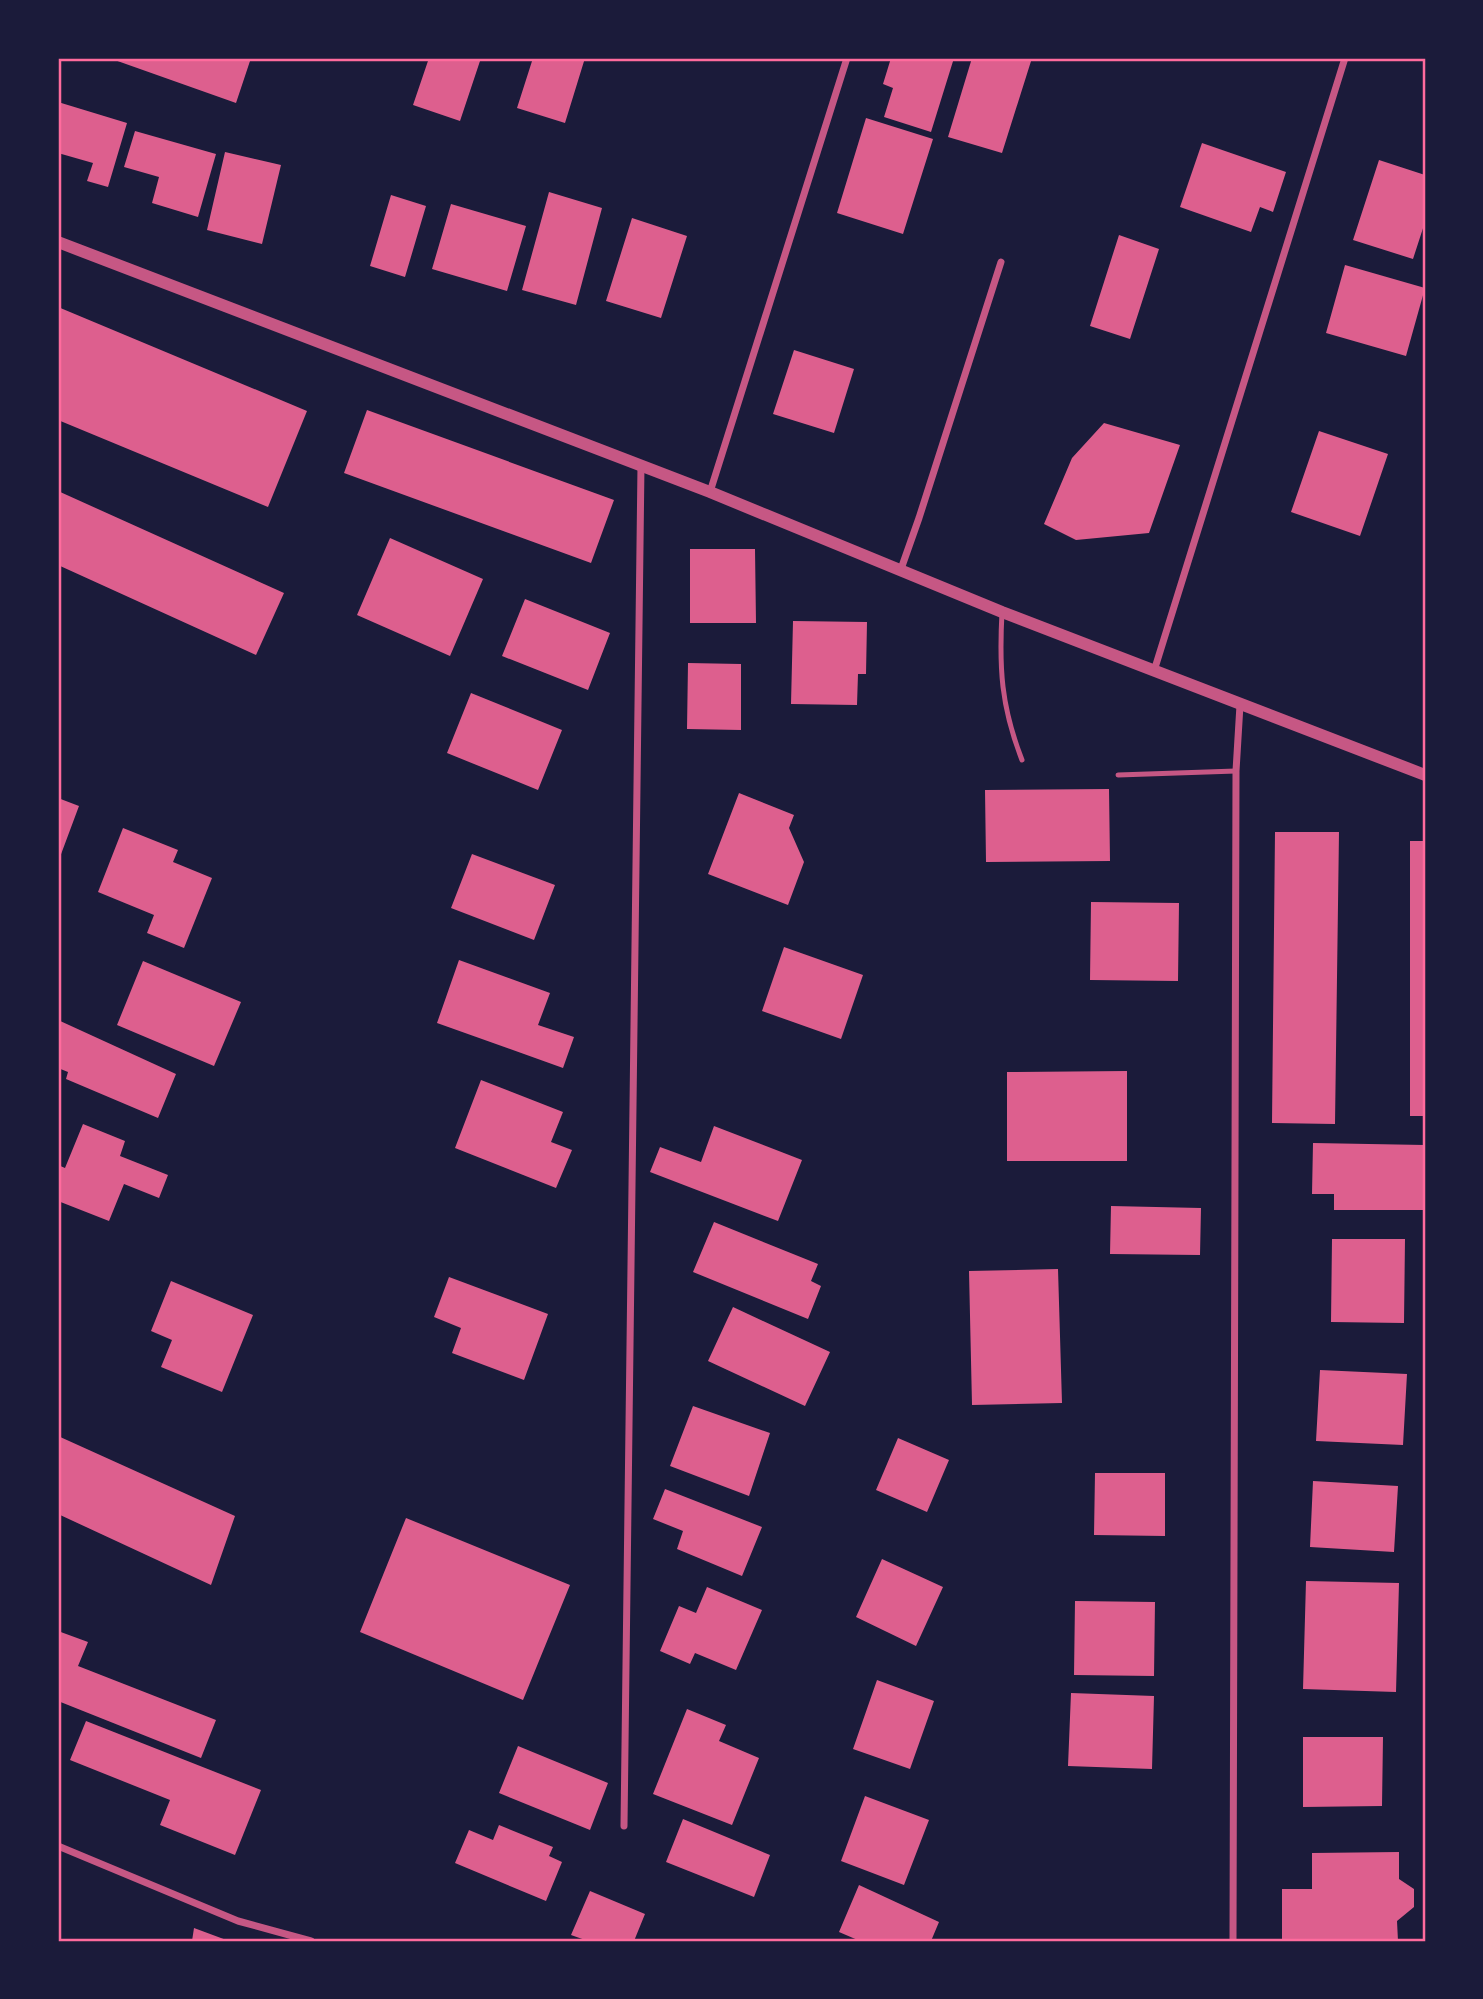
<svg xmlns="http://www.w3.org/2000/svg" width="1483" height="1999" font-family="Quicksand,sans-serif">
<rect width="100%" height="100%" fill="#1b1b3a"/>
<path fill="#dd5f8e" d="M 109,58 L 251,58 L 236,103 Z
M 429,58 L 481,58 L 460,121 L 413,105 Z
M 533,58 L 585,58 L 565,123 L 517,108 Z
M 891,58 L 954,58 L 931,132 L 884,117 L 893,88 L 883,84 Z
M 972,58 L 1032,58 L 1002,153 L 948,137 Z
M 58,102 L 127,123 L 108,187 L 87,181 L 93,163 L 58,153 Z
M 866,118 L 933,139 L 903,234 L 837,213 Z
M 135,131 L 216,154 L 198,217 L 152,203 L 159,177 L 124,167 Z
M 1202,143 L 1286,172 L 1273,212 L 1260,207 L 1251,232 L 1180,207 Z
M 225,152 L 281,165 L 262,244 L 207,230 Z
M 1379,160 L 1425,175 L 1425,222 L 1413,259 L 1353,240 Z
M 549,192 L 602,208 L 576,305 L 522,290 Z
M 391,195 L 426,206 L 405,277 L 370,266 Z
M 451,204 L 526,226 L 507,291 L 432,269 Z
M 632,218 L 687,236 L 661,318 L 606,301 Z
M 1119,235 L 1159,249 L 1130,339 L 1090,326 Z
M 1345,265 L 1425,288 L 1406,356 L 1326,333 Z
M 58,307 L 307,411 L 268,507 L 58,420 Z
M 794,350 L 854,369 L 834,433 L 773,414 Z
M 367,410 L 614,500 L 591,563 L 344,473 Z
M 1104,423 L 1180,445 L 1149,533 L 1076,540 L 1044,524 L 1072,458 Z
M 1319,431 L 1388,454 L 1360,536 L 1291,512 Z
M 58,491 L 284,593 L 256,655 L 58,565 Z
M 390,538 L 483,579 L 450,656 L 357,615 Z
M 690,549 L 755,549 L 756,623 L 690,623 Z
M 525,599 L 610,633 L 588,690 L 502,656 Z
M 793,621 L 867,622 L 866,674 L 858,674 L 857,705 L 791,704 Z
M 688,663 L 741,664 L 741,730 L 687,729 Z
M 471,693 L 562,730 L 538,790 L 447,753 Z
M 1109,789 L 1110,861 L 986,862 L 985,790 Z
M 739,793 L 794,815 L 789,828 L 804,862 L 788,905 L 708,874 Z
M 58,798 L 79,806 L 60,857 L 58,856 Z
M 123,828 L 178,850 L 173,862 L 212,878 L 184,948 L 147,933 L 154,915 L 98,892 Z
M 1275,832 L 1339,832 L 1335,1124 L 1272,1123 Z
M 1410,841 L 1425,841 L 1425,1116 L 1410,1116 Z
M 472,854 L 555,885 L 534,940 L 451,908 Z
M 1091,902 L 1179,903 L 1178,981 L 1090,980 Z
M 784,947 L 863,975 L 841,1039 L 762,1011 Z
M 459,960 L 550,993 L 538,1025 L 574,1037 L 563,1068 L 437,1023 Z
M 143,961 L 241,1002 L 214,1066 L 117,1025 Z
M 58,1020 L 176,1074 L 158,1118 L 66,1079 L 68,1072 L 58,1068 Z
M 1127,1071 L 1127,1161 L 1007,1161 L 1007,1072 Z
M 481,1080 L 563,1112 L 551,1142 L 572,1150 L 556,1188 L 455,1148 Z
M 83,1124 L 125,1141 L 120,1156 L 168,1175 L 159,1198 L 124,1184 L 109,1221 L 58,1201 L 58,1165 L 65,1168 Z
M 714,1126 L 802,1160 L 778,1221 L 650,1172 L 660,1147 L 701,1162 Z
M 1313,1143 L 1425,1145 L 1425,1210 L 1334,1210 L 1334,1194 L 1312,1194 Z
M 1111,1206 L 1201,1208 L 1200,1255 L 1110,1254 Z
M 714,1222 L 818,1264 L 811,1281 L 821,1286 L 808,1319 L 693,1272 Z
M 1332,1239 L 1405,1239 L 1404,1323 L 1331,1322 Z
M 1058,1269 L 1062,1403 L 972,1405 L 969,1271 Z
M 449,1277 L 548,1314 L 524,1380 L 452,1353 L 461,1328 L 434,1317 Z
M 171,1281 L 253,1315 L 222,1392 L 161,1367 L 172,1340 L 151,1331 Z
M 733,1307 L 830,1352 L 805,1406 L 708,1361 Z
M 1320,1370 L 1407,1374 L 1403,1445 L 1316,1441 Z
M 693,1406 L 770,1433 L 749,1496 L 670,1466 Z
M 58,1436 L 235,1516 L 211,1585 L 58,1514 Z
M 898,1438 L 949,1460 L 927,1512 L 876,1490 Z
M 1095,1473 L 1165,1473 L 1165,1536 L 1094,1535 Z
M 1313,1481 L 1398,1486 L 1394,1552 L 1310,1547 Z
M 665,1489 L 762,1527 L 742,1576 L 677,1549 L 683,1531 L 653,1519 Z
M 406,1518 L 570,1585 L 523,1700 L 360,1632 Z
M 882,1559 L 943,1587 L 916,1646 L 856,1617 Z
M 1306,1581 L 1399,1583 L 1396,1692 L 1303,1689 Z
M 707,1587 L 762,1610 L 736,1670 L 695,1653 L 690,1664 L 660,1651 L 679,1606 L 696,1613 Z
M 1075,1601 L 1155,1602 L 1154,1676 L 1074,1675 Z
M 58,1631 L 88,1642 L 78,1666 L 216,1720 L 201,1758 L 58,1701 Z
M 877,1680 L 934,1701 L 910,1769 L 853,1749 Z
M 1071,1693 L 1154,1696 L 1152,1769 L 1068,1766 Z
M 687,1709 L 726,1725 L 719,1741 L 759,1758 L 732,1825 L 653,1794 Z
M 86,1721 L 261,1790 L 235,1855 L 160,1825 L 170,1800 L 70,1760 Z
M 1303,1737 L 1383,1737 L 1382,1806 L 1303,1807 Z
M 518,1746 L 608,1783 L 590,1830 L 499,1793 Z
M 865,1796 L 929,1820 L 904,1885 L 841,1861 Z
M 683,1819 L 770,1855 L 754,1897 L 666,1862 Z
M 499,1825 L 553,1847 L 549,1856 L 562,1862 L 546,1901 L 455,1863 L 469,1830 L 493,1840 Z
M 1399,1852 L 1399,1879 L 1414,1889 L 1414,1907 L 1397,1921 L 1398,1941 L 1282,1941 L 1282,1889 L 1312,1889 L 1312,1853 Z
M 859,1885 L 939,1922 L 931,1941 L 860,1941 L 839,1932 Z
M 590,1891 L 645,1914 L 634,1941 L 588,1941 L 571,1935 Z
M 194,1928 L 229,1941 L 192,1941 Z"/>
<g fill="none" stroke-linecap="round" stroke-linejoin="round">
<path stroke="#c65784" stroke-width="5" d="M 1002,612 C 999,668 1001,706 1022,760
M 1118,775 L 1236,771"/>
<path stroke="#c65784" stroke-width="7" d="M 710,492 L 847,58
M 901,569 L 919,518 L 1001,262
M 1154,671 L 1345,58
M 624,1826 L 641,465
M 58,1846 L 238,1921 L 311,1941
M 1233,1941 L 1236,771 L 1240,705"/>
<path stroke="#c65784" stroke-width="12" d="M 58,242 L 710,492 L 1002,612 L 1425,775"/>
</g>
<rect width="1483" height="1999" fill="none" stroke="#1b1b3a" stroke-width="119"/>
<rect x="60" y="60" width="1364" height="1880" fill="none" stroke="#ff6b9d" stroke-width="2.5"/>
</svg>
